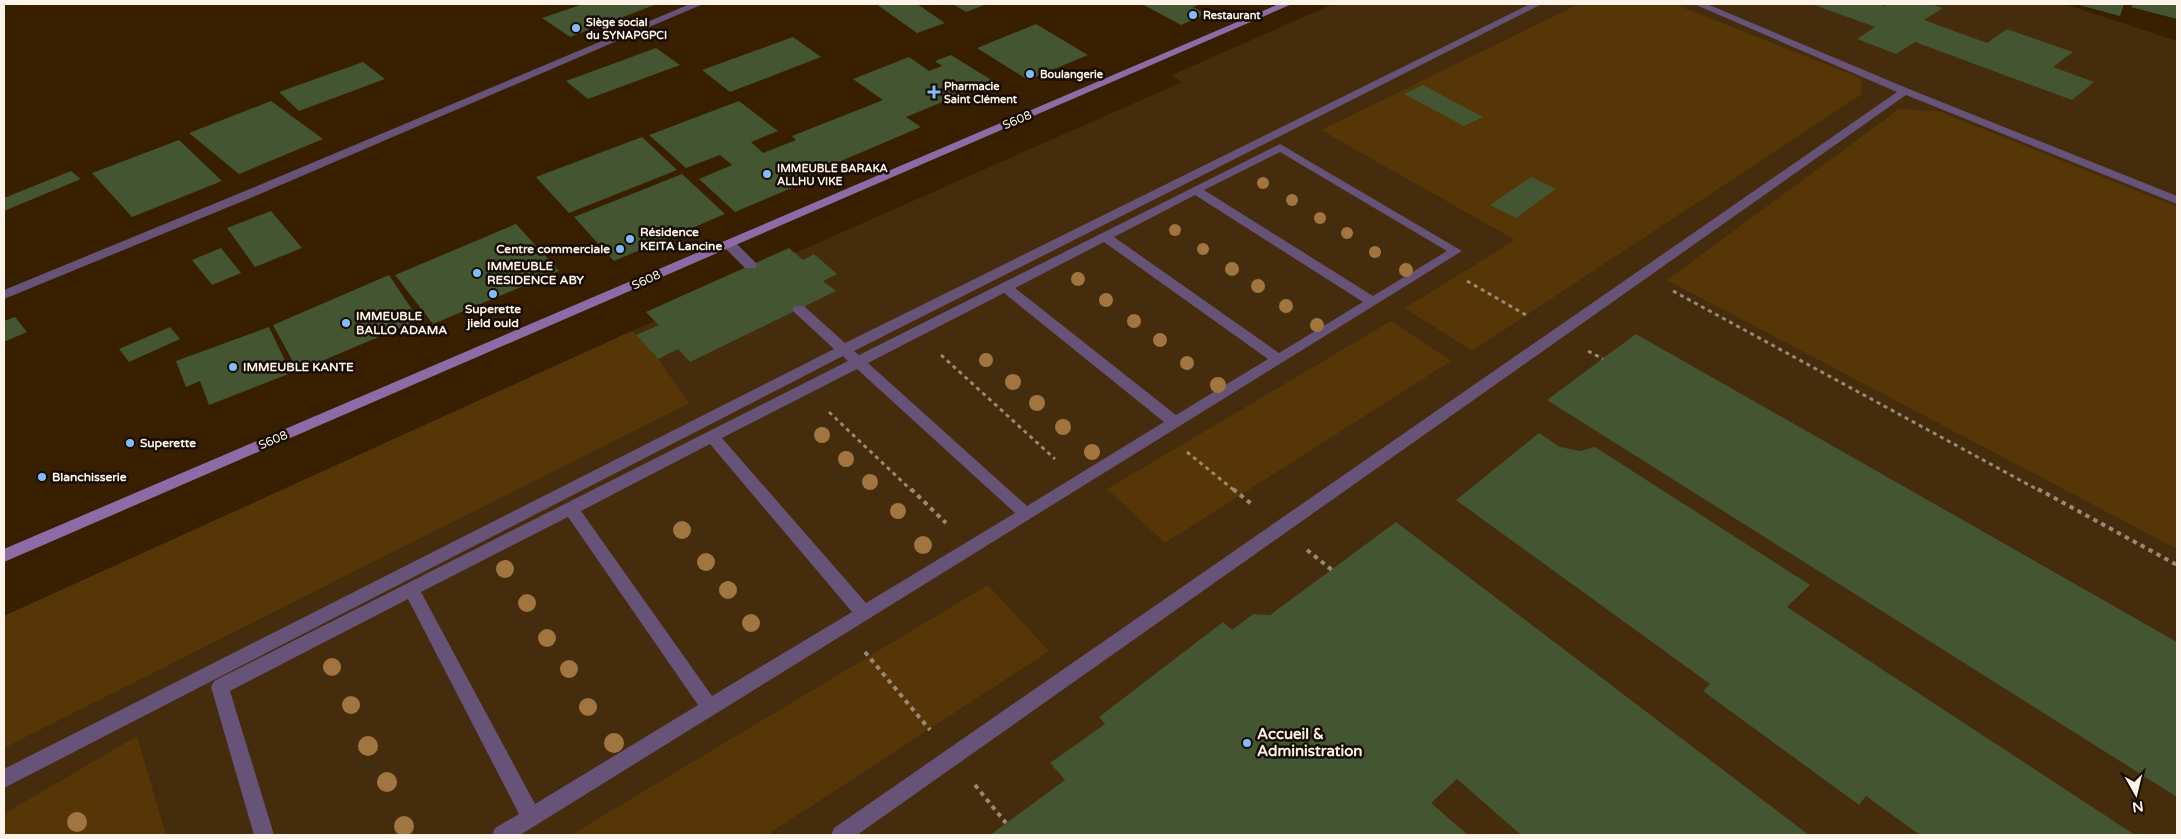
<svg xmlns="http://www.w3.org/2000/svg" width="2181" height="839" font-family="'Varela Round',sans-serif">
<rect width="100%" height="100%" fill="#371f00"/>
<path fill="#442c0d" d="M 1333,4 L 2065,4 L 2177,41 L 2177,835 L 4,835 L 4,616 L 654,321 L 646,312 L 750,265 L 789,248 L 795,253 L 1182,82 L 1172,75 Z"/>
<path fill="#563606" d="M 1579,4 L 1674,4 L 1861,78 L 1862,94 L 1472,351 L 1405,308 L 1515,240 L 1321,130 Z
M 1899,109 L 1938,111 L 2177,207 L 2177,549 L 1667,280 Z
M 1391,321 L 1451,361 L 1165,543 L 1107,489 Z
M 632,331 L 658,359 L 689,403 L 4,748 L 4,616 Z
M 988,585 L 1049,651 L 767,835 L 571,835 Z
M 137,736 L 166,835 L 4,835 L 4,814 Z"/>
<path fill="#435531" d="M 583,4 L 657,4 L 570,37 L 542,18 Z
M 876,4 L 917,4 L 945,23 L 917,33 Z
M 953,4 L 987,4 L 966,12 Z
M 1142,4 L 1201,4 L 1193,7 L 1206,14 L 1181,25 Z
M 1812,4 L 1877,4 L 1884,6 L 1888,4 L 1931,4 L 1943,8 L 1924,20 L 1987,43 L 2007,29 L 2073,52 L 2053,67 L 2094,82 L 2072,100 L 1915,42 L 1896,54 L 1857,39 L 1875,27 Z
M 2075,4 L 2124,4 L 2120,16 Z
M 2133,4 L 2177,4 L 2177,19 L 2131,7 Z
M 1036,24 L 1088,55 L 1028,80 L 977,48 Z
M 793,37 L 821,57 L 730,92 L 702,70 Z
M 656,48 L 680,65 L 588,99 L 566,81 Z
M 951,55 L 993,81 L 906,117 L 921,127 L 829,166 L 834,170 L 735,212 L 699,179 L 732,165 L 720,155 L 686,168 L 649,135 L 739,101 L 778,131 L 751,142 L 763,153 L 796,140 L 792,136 L 883,100 L 853,79 L 909,57 L 929,71 L 942,66 L 935,61 Z
M 363,62 L 385,79 L 299,111 L 279,92 Z
M 1423,85 L 1483,117 L 1464,126 L 1404,94 Z
M 271,101 L 323,139 L 239,174 L 189,133 Z
M 642,137 L 677,170 L 569,213 L 536,177 Z
M 179,140 L 222,181 L 132,217 L 92,173 Z
M 71,171 L 81,179 L 4,211 L 4,198 Z
M 682,174 L 725,214 L 614,261 L 574,217 Z
M 1531,177 L 1556,189 L 1516,218 L 1490,205 Z
M 271,211 L 302,248 L 255,267 L 227,228 Z
M 516,224 L 559,271 L 433,324 L 395,275 Z
M 221,248 L 241,273 L 212,285 L 192,260 Z
M 789,248 L 803,260 L 814,254 L 837,274 L 823,281 L 836,291 L 690,362 L 678,349 L 658,359 L 636,335 L 659,325 L 646,312 Z
M 389,275 L 419,320 L 298,371 L 273,325 Z
M 15,317 L 27,332 L 4,342 L 4,321 Z
M 170,327 L 180,339 L 129,362 L 119,349 Z
M 269,327 L 291,373 L 209,405 L 200,381 L 186,387 L 176,361 Z
M 1636,334 L 2177,642 L 2177,797 L 1547,400 Z
M 1539,433 L 1560,447 L 1580,451 L 1595,447 L 1810,585 L 1787,607 L 2135,835 L 1920,835 L 1866,796 L 1859,805 L 1703,691 L 1710,684 L 1456,500 Z
M 1396,522 L 1809,835 L 1521,835 L 1457,779 L 1431,803 L 1468,835 L 990,835 L 1065,780 L 1050,763 L 1105,724 L 1099,717 L 1223,622 L 1232,630 L 1253,614 L 1270,615 Z"/>
<g fill="none" stroke-linecap="round" stroke-linejoin="round">
<path stroke="#998873" stroke-width="3" stroke-dasharray="4 4" stroke-linecap="butt" d="M 1467,281 L 1526,315
M 1673,291 L 2040,491
M 1588,351 L 1603,359
M 941,355 L 1055,459
M 829,412 L 912,491
M 1187,452 L 1235,491"/>
<path stroke="#998873" stroke-width="4" stroke-dasharray="4.5 4.5" stroke-linecap="butt" d="M 911,489 L 946,523
M 1233,489 L 1254,506
M 2038,489 L 2177,565
M 1307,550 L 1332,570
M 865,652 L 930,730
M 975,785 L 1006,823"/>
<path fill="#675278" fill-rule="evenodd" d="M 1530,4 L 1542,4 L 854,351 L 859,355 L 1280,144 L 1462,251 L 520,835 L 492,835 L 495,828 L 519,814 L 408,599 L 230,691 L 274,835 L 254,835 L 211,687 L 214,681 L 848,361 L 843,356 L 4,788 L 4,769 L 834,349 L 794,312 L 792,309 L 794,306 L 804,306 L 845,343 ZM 1280,152 L 1447,251 L 1373,296 L 1204,190 ZM 1195,195 L 1363,302 L 1279,353 L 1114,237 ZM 1104,242 L 1268,359 L 1176,415 L 1015,288 ZM 1004,293 L 1164,422 L 1027,506 L 868,363 ZM 857,369 L 1015,513 L 866,603 L 722,438 ZM 710,444 L 852,612 L 712,696 L 581,511 ZM 568,517 L 698,705 L 535,804 L 421,592 Z
M 1694,4 L 1707,4 L 1909,89 L 2177,196 L 2177,204 L 1906,95 L 857,835 L 831,835 L 834,828 L 1897,92 Z
M 729,240 L 734,241 L 755,262 L 757,265 L 755,268 L 745,268 L 724,247 L 723,244 L 724,241 Z"/>
<path fill="#675278" fill-rule="evenodd" d="M 690,4 L 703,4 L 253,197 L 4,299 L 4,290 L 245,191 Z"/>
<path fill="#8d6ba6" fill-rule="evenodd" d="M 1279,4 L 1292,4 L 4,562 L 4,549 Z"/>
</g>
<g fill="#a17540">
<circle cx="1263" cy="183" r="6"/>
<circle cx="1292" cy="200" r="6"/>
<circle cx="1320" cy="218" r="6"/>
<circle cx="1175" cy="230" r="6"/>
<circle cx="1347" cy="233" r="6"/>
<circle cx="1203" cy="249" r="6"/>
<circle cx="1375" cy="252" r="6"/>
<circle cx="1232" cy="269" r="7"/>
<circle cx="1406" cy="270" r="7"/>
<circle cx="1078" cy="279" r="7"/>
<circle cx="1258" cy="286" r="7"/>
<circle cx="1106" cy="300" r="7"/>
<circle cx="1286" cy="306" r="7"/>
<circle cx="1134" cy="321" r="7"/>
<circle cx="1317" cy="325" r="7"/>
<circle cx="1160" cy="340" r="7"/>
<circle cx="986" cy="360" r="7"/>
<circle cx="1187" cy="363" r="7"/>
<circle cx="1013" cy="382" r="8"/>
<circle cx="1218" cy="385" r="8"/>
<circle cx="1037" cy="403" r="8"/>
<circle cx="1063" cy="427" r="8"/>
<circle cx="822" cy="435" r="8"/>
<circle cx="1092" cy="452" r="8"/>
<circle cx="846" cy="459" r="8"/>
<circle cx="870" cy="482" r="8"/>
<circle cx="898" cy="511" r="8"/>
<circle cx="682" cy="530" r="9"/>
<circle cx="923" cy="545" r="9"/>
<circle cx="706" cy="562" r="9"/>
<circle cx="505" cy="569" r="9"/>
<circle cx="728" cy="590" r="9"/>
<circle cx="527" cy="603" r="9"/>
<circle cx="751" cy="623" r="9"/>
<circle cx="547" cy="638" r="9"/>
<circle cx="332" cy="667" r="9"/>
<circle cx="569" cy="669" r="9"/>
<circle cx="351" cy="705" r="9"/>
<circle cx="588" cy="707" r="9"/>
<circle cx="614" cy="743" r="10"/>
<circle cx="368" cy="746" r="10"/>
<circle cx="387" cy="782" r="10"/>
<circle cx="77" cy="822" r="10"/>
<circle cx="404" cy="826" r="10"/>
</g>
<g fill="#81bdfa" stroke="#170c02" stroke-width="2">
<circle cx="1193" cy="15" r="5"/>
<circle cx="576" cy="28" r="5"/>
<circle cx="1030" cy="74" r="5"/>
<path d="M931.5 84.5h5v5h5v5h-5v5h-5v-5h-5v-5h5z"/>
<circle cx="767" cy="174" r="5"/>
<circle cx="630" cy="239" r="5"/>
<circle cx="620" cy="249" r="5"/>
<circle cx="477" cy="273" r="5"/>
<circle cx="493" cy="294" r="5"/>
<circle cx="346" cy="323" r="5"/>
<circle cx="233" cy="367" r="5"/>
<circle cx="130" cy="443" r="5"/>
<circle cx="42" cy="477" r="5"/>
<circle cx="1247" cy="743" r="5"/>
</g>
<g text-anchor="middle" dominant-baseline="central" stroke-width="5" stroke-linejoin="round" paint-order="stroke">
<g font-size="11" font-weight="bold" fill="#fdf3e8" stroke="#170c02" text-anchor="start">
<text x="1203" y="15">Restaurant</text>
<text x="586" y="22">SIège social<tspan x="586" dy="13">du SYNAPGPCI</tspan></text>
<text x="1040" y="74">Boulangerie</text>
<text x="944" y="86">Pharmacie<tspan x="944" dy="13">Saint Clément</tspan></text>
<text x="777" y="168">IMMEUBLE BARAKA<tspan x="777" dy="13">ALLHU VIKE</tspan></text>
</g>
<g font-size="12" fill="#fdf3e8" stroke="#170c02">
<text transform="translate(1017 120) rotate(-23)">S608</text>
<text transform="translate(646 280) rotate(-24)">S608</text>
<text transform="translate(273 440) rotate(-23)">S608</text>
</g>
<g font-size="12" font-weight="bold" fill="#fdf3e8" stroke="#170c02" text-anchor="start">
<text x="640" y="232">Résidence<tspan x="640" dy="14">KEITA Lancine</tspan></text>
<text x="610" y="249" text-anchor="end">Centre commerciale</text>
<text x="487" y="266">IMMEUBLE<tspan x="487" dy="14">RESIDENCE ABY</tspan></text>
<text x="493" y="309" text-anchor="middle">Superette<tspan x="493" dy="14">jield ould</tspan></text>
<text x="356" y="316">IMMEUBLE<tspan x="356" dy="14">BALLO ADAMA</tspan></text>
<text x="243" y="367">IMMEUBLE KANTE</text>
<text x="140" y="443">Superette</text>
<text x="52" y="477">Blanchisserie</text>
</g>
<g font-size="15" font-weight="bold" fill="#fdf3e8" stroke="#170c02" text-anchor="start">
<text x="1257" y="734">Accueil &amp;<tspan x="1257" dy="17">Administration</tspan></text>
</g>
</g>
<rect width="2181" height="839" fill="none" stroke="#fdf3e8" stroke-width="10"/>
<g transform="translate(2136 794) rotate(172)" stroke="#170c02" stroke-width="4" paint-order="stroke">
<path d="M0-4L9 19L0 12L-9 19Z" fill="#fdf3e8"/>
<text y="-8" font-size="14" font-weight="bold" text-anchor="middle" fill="#fdf3e8">N</text>
</g>
</svg>
